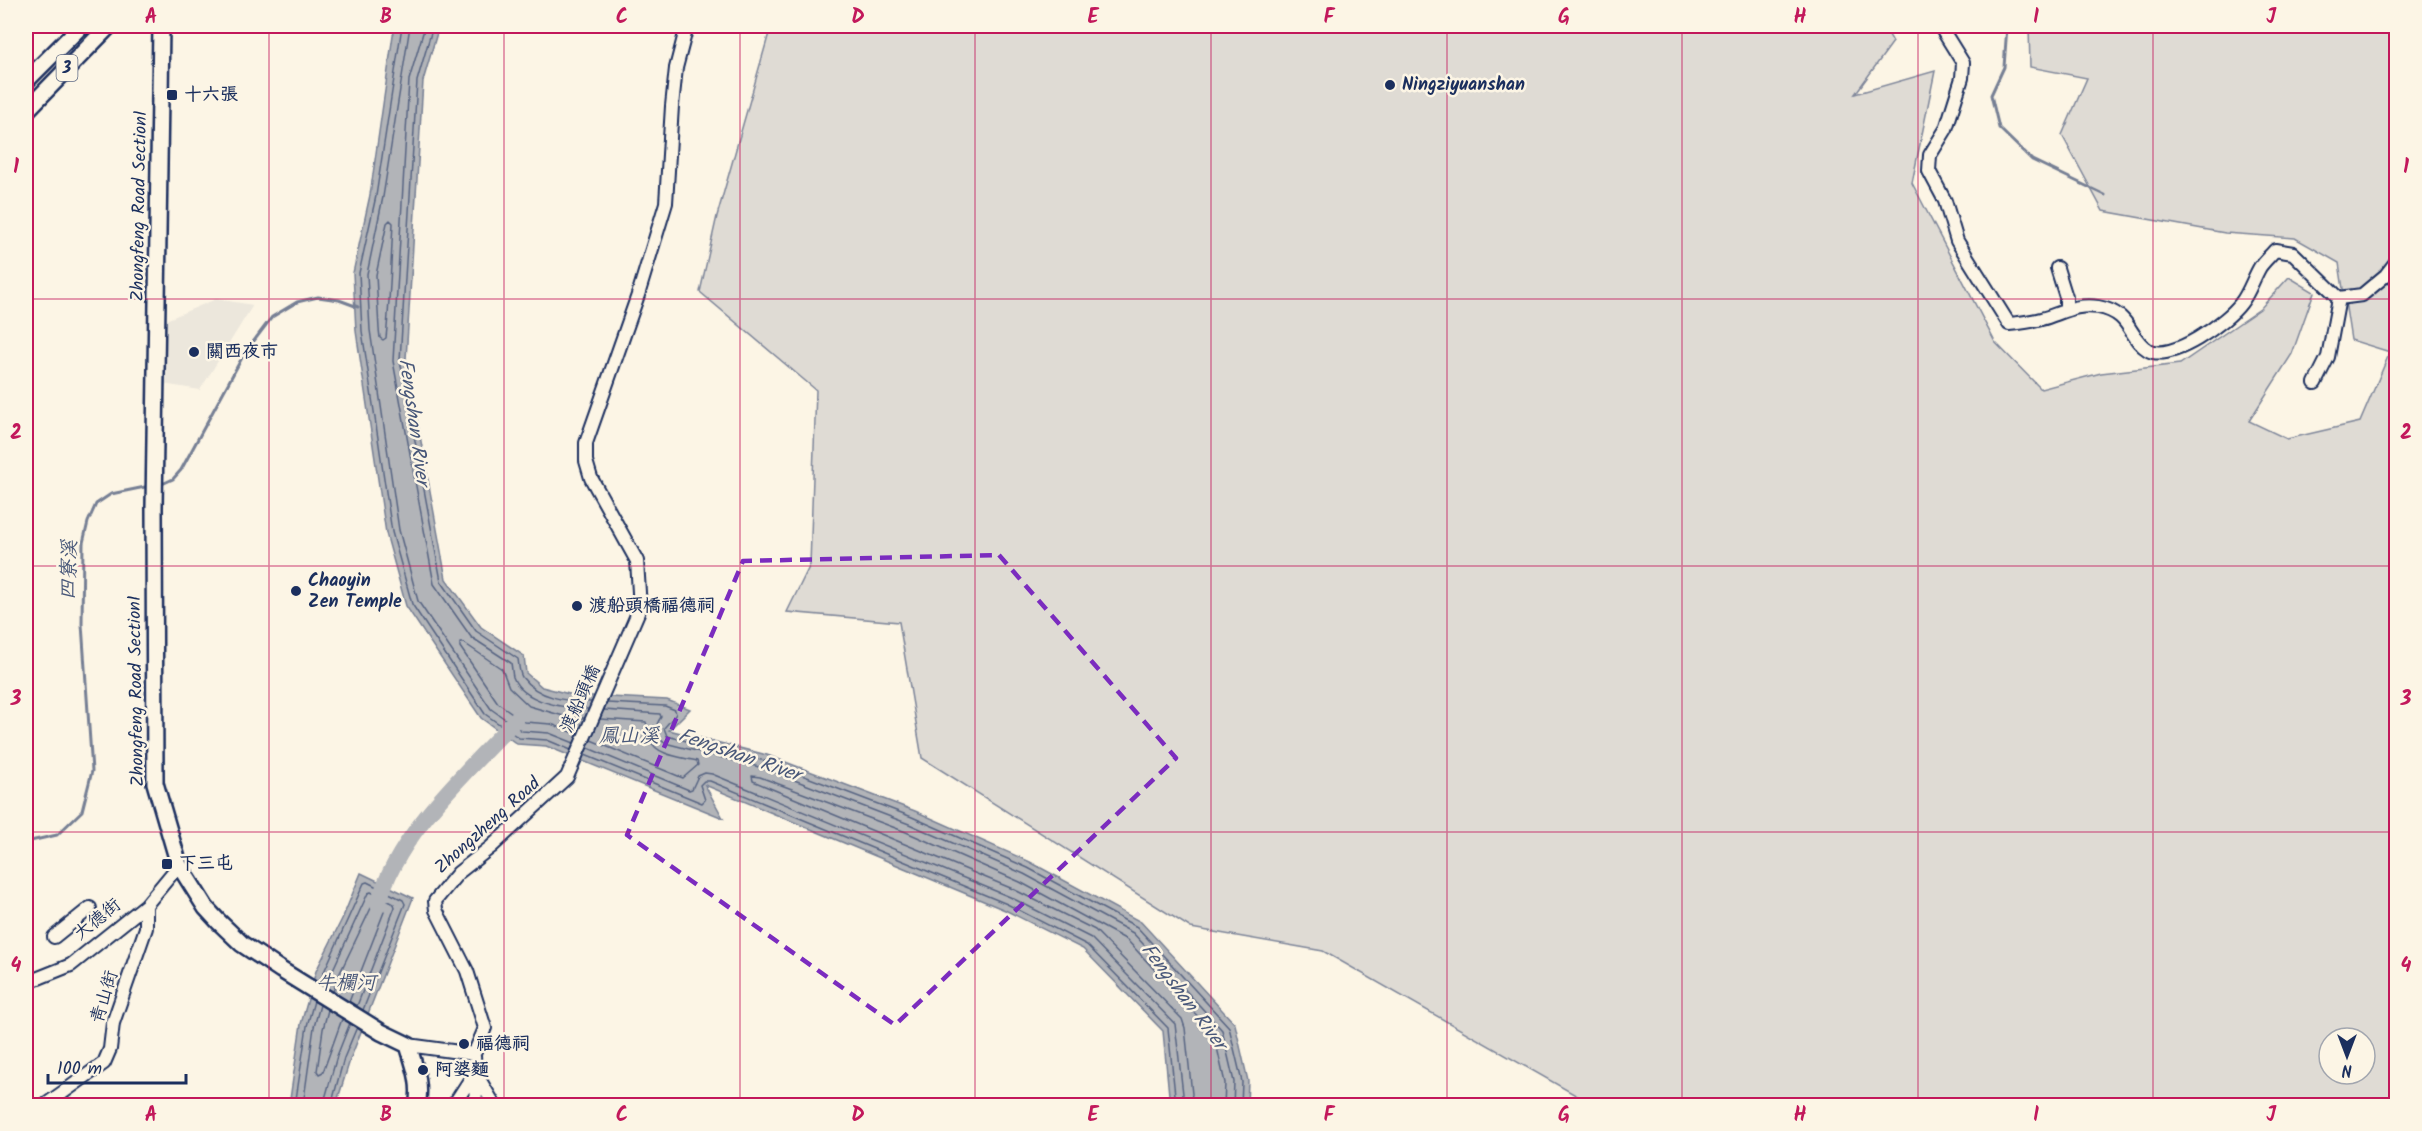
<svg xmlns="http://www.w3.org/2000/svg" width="2422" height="1131" font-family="Kalam,'LXGW WenKai TC',sans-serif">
<rect width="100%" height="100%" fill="#fcf5e5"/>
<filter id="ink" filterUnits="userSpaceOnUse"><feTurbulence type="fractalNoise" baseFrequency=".0167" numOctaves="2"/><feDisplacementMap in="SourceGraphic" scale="12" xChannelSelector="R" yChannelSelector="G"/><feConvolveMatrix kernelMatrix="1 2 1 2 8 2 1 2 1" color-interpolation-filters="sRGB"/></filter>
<g filter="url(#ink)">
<path fill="#ece7dc" d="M 216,299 L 253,305 L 200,390 L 163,384 L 166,320 Z"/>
<path fill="#dfdbd4" stroke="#7d8599" stroke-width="1.5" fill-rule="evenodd" d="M 771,26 L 1884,26 L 1893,42 L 1855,94 L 1935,71 L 1912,183 L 1995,342 L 2041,389 L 2101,373 L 2180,364 L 2260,309 L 2289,277 L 2314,292 L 2292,354 L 2249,421 L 2287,439 L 2360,422 L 2390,352 L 2351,340 L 2339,263 L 2295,238 L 2225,233 L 2103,211 L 2062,135 L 2087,78 L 2030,67 L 2029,26 L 2396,26 L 2396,1105 L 1593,1105 L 1323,951 L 1191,928 L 922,758 L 899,622 L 787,612 L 810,565 L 816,390 L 700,292 L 717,216 ZM 2329,1038 L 2365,1038 L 2365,1074 L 2329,1074 Z"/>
<path fill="#b2b4b8" stroke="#767f94" stroke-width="1.5" d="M 397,26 L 439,26 L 423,81 L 406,359 L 446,579 L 481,627 L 524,656 L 526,673 L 542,687 L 573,695 L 667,700 L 690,709 L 669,730 L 767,755 L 915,811 L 1030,862 L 1141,922 L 1235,1024 L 1248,1081 L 1247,1105 L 1167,1105 L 1169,1095 L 1163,1031 L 1083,949 L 1005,910 L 705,785 L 723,818 L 546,746 L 517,744 L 481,718 L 406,606 L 386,533 L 356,331 L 353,273 L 370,195 L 393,35 Z
M 361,873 L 413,898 L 350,1060 L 336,1105 L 289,1106 L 301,1024 L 316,971 L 343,917 Z"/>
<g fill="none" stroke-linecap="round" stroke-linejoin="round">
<path stroke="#576482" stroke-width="1.5" d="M 402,26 L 376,196 L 359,273 L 362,331 L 392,532 L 412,604 L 485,714 L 519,738 L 547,740 L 571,750
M 410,26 L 383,197 L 367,274 L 370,330 L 399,530 L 418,601 L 491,709 L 522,731 L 549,733 L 574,743
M 425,26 L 409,80 L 393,361 L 434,584 L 471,637 L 511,663 C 512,668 512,673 513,677 C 523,703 565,708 588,709
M 433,26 L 417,81 L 400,360 L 441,581 L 476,631 L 518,659 C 519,665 519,672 522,677 C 538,699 567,701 591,702
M 390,220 L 393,223 C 391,261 390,300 386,338 L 383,340 L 380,338 L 379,329 L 376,275 L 387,223 Z
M 607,703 L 665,706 L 675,710 L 676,714 L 664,728 L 667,736 L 765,761 L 912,817 L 1028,868 L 1137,927 L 1229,1027 L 1242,1082 L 1241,1106
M 604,710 L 660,714 L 661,717 C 654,727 654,737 665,743 L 763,768 L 909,824 L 1024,874 L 1133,933 L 1222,1030 L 1234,1082 L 1233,1106
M 577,734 L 551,724 L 525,722 L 498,703 L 460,647 L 460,643 L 464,643 L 502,669 L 509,687 L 529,706 L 567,717 L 584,718
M 591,740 L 683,778 L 698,765 L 697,761 C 682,757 657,756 650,740 C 647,734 648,727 646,722 L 600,719
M 588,748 L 689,790 L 692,789 L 698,776 L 705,773 L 712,774 L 1010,897 L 1091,938 L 1175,1024 L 1183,1094 L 1181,1106
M 585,755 L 702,803 L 705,800 L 700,785 L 704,781 L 710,781 L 1007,904 L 1087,945 L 1168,1028 L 1175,1095 L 1173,1106
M 319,983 L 364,883 L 367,882 L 403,900 L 405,904 L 363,1010
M 325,987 L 368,893 L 371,892 L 394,904 L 395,907 L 357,1006
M 333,992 L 337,979 L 372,906 L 375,905 L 383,908 L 384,912 L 349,1002
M 328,1010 L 323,1029 L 317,1071 L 319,1074 L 323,1072 L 342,1019
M 295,1106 L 307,1026 L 314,1001
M 303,1106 L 314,1027 L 320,1005
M 323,1106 L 337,1056 L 350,1023
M 331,1106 L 344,1058 L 357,1027
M 1190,1106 L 1192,1094 L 1185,1028 L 1182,1019 L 1095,930 L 1013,889 L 753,781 L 752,776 L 760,777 L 906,832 L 1020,882 L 1127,940 L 1214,1034 L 1225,1083 L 1224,1106"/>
<path stroke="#767f94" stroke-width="3" d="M 2007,26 L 2004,67 L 1991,95 L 1999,128 L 2032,160 L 2105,195
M 160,485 L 173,479 L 181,470 L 244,354 L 272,317 L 297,302 L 318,297 L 339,300 L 358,307
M 26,842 L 57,835 L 82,811 L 92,771 L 82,624 L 83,543 L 88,522 L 96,504 L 111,494 L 150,486"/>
<path stroke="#b2b4b8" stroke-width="16" d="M 378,905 C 396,834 468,771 517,718"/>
<g stroke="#1b2f5e" stroke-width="16">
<path id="minor" d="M 1940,26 L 1963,63 L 1962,78 L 1946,129 L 1930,155 L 1929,171 L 1945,201 L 1957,241 L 2009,324 C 2020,323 2031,322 2041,319 C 2060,314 2077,303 2098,307 C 2132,313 2128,338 2148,350 C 2171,363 2227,322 2241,303 C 2249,293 2253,279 2260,267 C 2264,261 2270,256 2275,250 L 2293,253 L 2339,298
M 2057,268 L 2066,297 L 2066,309
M 2339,298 L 2362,295 L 2386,275 L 2396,262
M 2315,383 L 2328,357 L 2339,298
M 54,937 L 90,908
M 26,983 L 71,965 L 146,905 L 179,865
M 408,1045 L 474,1054
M 44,1106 L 104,1063 L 110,1049 L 113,1023 L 146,928 L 146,905
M 453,1106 L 475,1072 L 495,1106
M 476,1106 L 474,1054 L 485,1028 L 467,971 L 436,910 L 435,901 L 458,873 L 491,847 L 567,777 L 640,608 L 637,561 L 591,478 L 586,461 L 586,443 L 638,295 L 666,203 L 672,106 L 676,68 L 687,26"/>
</g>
<g stroke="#1b2f5e" stroke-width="20">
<path id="major" d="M 161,26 L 154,508 L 155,783 L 179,865 L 206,908 L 218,921 L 242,944 L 281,970 L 381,1032 L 408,1045 C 414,1065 422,1084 417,1106
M 26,81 L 81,26
M 26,111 L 109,26"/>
</g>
<use href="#minor" stroke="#fcf5e5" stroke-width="12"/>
<use href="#major" stroke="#fcf5e5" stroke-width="15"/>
</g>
</g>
<path fill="none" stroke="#7b2cbf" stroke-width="4.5" stroke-dasharray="12 8" stroke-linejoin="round" d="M 999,555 L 1176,758 L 895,1025 L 627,835 L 743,561 Z"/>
<path fill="none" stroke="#c2185b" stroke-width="1.5" stroke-opacity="0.55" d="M 269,26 L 269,1106M 504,26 L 504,1106M 740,26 L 740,1106M 975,26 L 975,1106M 1211,26 L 1211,1106M 1447,26 L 1447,1106M 1682,26 L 1682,1106M 1918,26 L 1918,1106M 2153,26 L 2153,1106M 26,299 L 2396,299M 26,566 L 2396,566M 26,832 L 2396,832"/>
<g fill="#1b2f5e" stroke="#fcf5e5" stroke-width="2">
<circle cx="1390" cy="85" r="6"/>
<rect x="166" y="89" width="12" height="12" rx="3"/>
<circle cx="194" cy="352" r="6"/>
<circle cx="296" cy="591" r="6"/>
<circle cx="577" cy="606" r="6"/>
<rect x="161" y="858" width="12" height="12" rx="3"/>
<circle cx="464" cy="1044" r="6"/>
<circle cx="423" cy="1070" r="6"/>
</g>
<g text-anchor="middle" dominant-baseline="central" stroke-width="5" stroke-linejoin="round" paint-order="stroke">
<rect fill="#fcf5e5" stroke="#5e6a86" stroke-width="1.5" x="56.5" y="55" width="21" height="26" rx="4.5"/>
<g font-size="16" font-weight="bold" fill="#1b2f5e">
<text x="67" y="68">3</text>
</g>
<g font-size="18" font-weight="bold" fill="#1b2f5e" stroke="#fcf5e5" text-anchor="start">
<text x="1402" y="85">Ningziyuanshan</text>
<text x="184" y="95">十六張</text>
<text x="206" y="352">關西夜市</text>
<text x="308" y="581">Chaoyin<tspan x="308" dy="21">Zen Temple</tspan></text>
<text x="589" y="606">渡船頭橋福德祠</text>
<text x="179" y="864">下三屯</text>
<text x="476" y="1044">福德祠</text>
<text x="435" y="1070">阿婆麵</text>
</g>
<g font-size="18" fill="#1b2f5e" stroke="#fcf5e5">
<text transform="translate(140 206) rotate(-89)">Zhongfeng Road Section1</text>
<text transform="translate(137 691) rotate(-91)">Zhongfeng Road Section1</text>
<text transform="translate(581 699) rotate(-66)">渡船頭橋</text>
<text transform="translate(488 826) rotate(-42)">Zhongzheng Road</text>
<text transform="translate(98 920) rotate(-39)">大德街</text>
<text transform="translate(105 997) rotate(-73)">青山街</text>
</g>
<g font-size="20" font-style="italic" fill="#485779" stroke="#fcf5e5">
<text transform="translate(413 422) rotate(82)">Fengshan River</text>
<text transform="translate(70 570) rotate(-88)">四寮溪</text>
<text x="629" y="737">鳳山溪</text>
<text transform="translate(739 756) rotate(19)">Fengshan River</text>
<text x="346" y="984">牛欄河</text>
<text transform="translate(1183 997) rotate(53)">Fengshan River</text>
</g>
</g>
<rect width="2422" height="1131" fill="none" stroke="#fcf5e5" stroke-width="66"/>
<g transform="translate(2347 1056) rotate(180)"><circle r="28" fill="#fcf5e5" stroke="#a2a6af" stroke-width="1.5"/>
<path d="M0-4.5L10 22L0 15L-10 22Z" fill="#1b2f5e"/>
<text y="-9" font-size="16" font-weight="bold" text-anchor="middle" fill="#1b2f5e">N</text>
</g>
<path d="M48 1074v9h138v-9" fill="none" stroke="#1b2f5e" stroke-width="3"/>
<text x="57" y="1074" font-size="18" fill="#1b2f5e" stroke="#fcf5e5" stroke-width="4.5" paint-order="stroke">100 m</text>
<rect x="33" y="33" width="2356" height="1065" fill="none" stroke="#c2185b" stroke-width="2"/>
<g font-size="20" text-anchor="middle" font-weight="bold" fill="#c2185b">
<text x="151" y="23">A</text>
<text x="386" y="23">B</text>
<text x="622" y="23">C</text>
<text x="858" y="23">D</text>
<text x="1093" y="23">E</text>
<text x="1329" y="23">F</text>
<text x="1564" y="23">G</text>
<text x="1800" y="23">H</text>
<text x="2036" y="23">I</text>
<text x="2271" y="23">J</text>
<text x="16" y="173">1</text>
<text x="2406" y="173">1</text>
<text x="16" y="439">2</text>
<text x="2406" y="439">2</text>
<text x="16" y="705">3</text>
<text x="2406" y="705">3</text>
<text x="16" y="972">4</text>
<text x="2406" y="972">4</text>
<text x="151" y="1121">A</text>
<text x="386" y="1121">B</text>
<text x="622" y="1121">C</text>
<text x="858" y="1121">D</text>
<text x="1093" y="1121">E</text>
<text x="1329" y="1121">F</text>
<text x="1564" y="1121">G</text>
<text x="1800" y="1121">H</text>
<text x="2036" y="1121">I</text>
<text x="2271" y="1121">J</text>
</g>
</svg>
